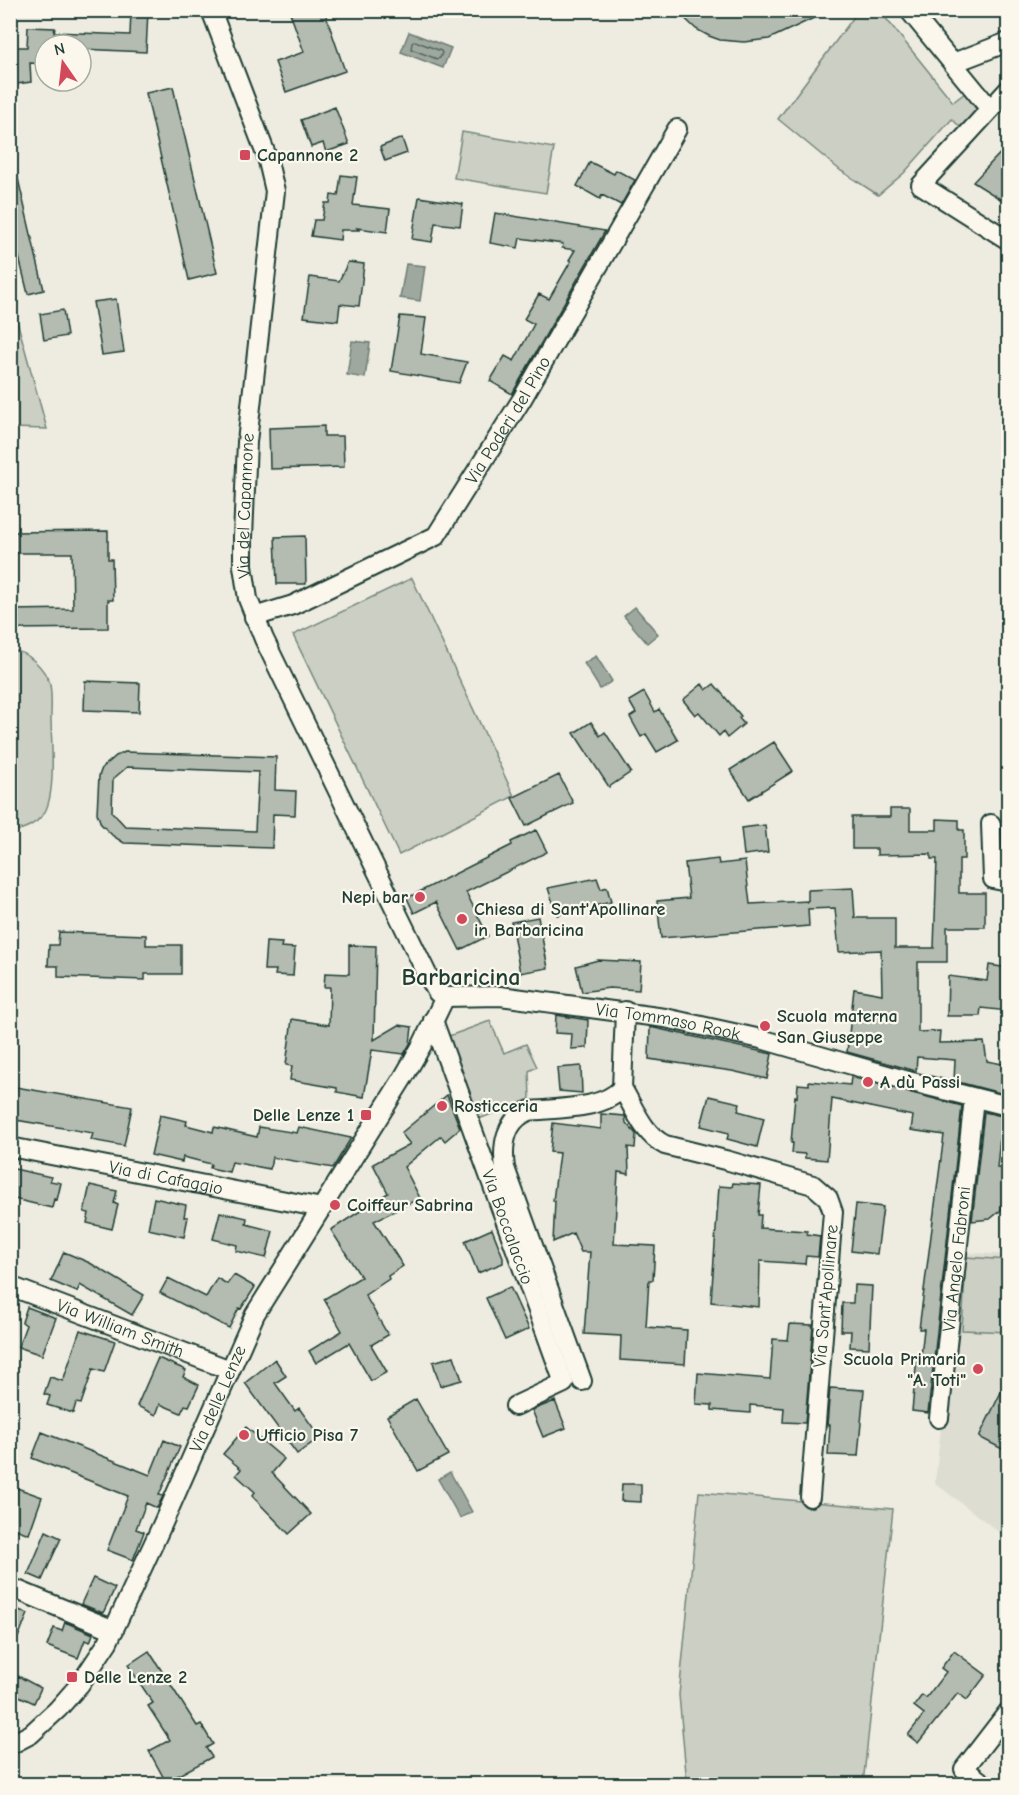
<svg xmlns="http://www.w3.org/2000/svg" width="1019" height="1795" font-family="'Comic Neue',sans-serif">
<rect width="100%" height="100%" fill="#eeece1"/>
<filter id="ink" filterUnits="userSpaceOnUse"><feTurbulence type="fractalNoise" baseFrequency=".0167" numOctaves="2"/><feDisplacementMap in="SourceGraphic" scale="12" xChannelSelector="R" yChannelSelector="G"/><feConvolveMatrix kernelMatrix="1 2 1 2 8 2 1 2 1" color-interpolation-filters="sRGB"/></filter>
<g filter="url(#ink)">
<path fill="#ddddd2" d="M 960,1252 L 1008,1255 L 1008,1539 L 935,1483 Z"/>
<path fill="#cbcfc4" stroke="#75867c" stroke-width="1.5" d="M 859,10 L 880,11 L 953,102 L 965,93 L 976,109 L 974,115 L 961,128 L 952,119 L 904,173 L 878,195 L 841,171 L 778,119 Z
M 462,132 L 554,148 L 546,193 L 454,178 Z
M 10,299 L 11,299 L 47,429 L 11,428 Z
M 412,578 L 514,796 L 399,855 L 293,635 Z
M 10,650 C 28,651 45,668 50,685 C 52,695 51,708 51,718 C 51,742 57,796 43,815 C 34,826 23,830 11,832 Z
M 490,1021 L 504,1053 L 526,1044 L 537,1067 L 529,1071 L 530,1099 L 479,1119 L 449,1036 Z
M 966,1257 L 1008,1260 L 1008,1332 L 962,1330 Z
M 699,1492 L 893,1509 L 863,1784 L 687,1784 L 679,1695 Z"/>
<path fill="#9fa89f" stroke="#6c7d74" stroke-width="1.5" d="M 409,32 L 451,48 L 443,68 L 401,52 Z
M 406,264 L 425,266 L 420,301 L 400,298 Z
M 352,341 L 370,343 L 365,378 L 347,375 Z
M 635,607 L 658,634 L 647,643 L 624,616 Z
M 596,656 L 612,681 L 600,689 L 584,663 Z
M 450,1472 L 472,1512 L 460,1518 L 438,1479 Z"/>
<g fill="none" stroke-linecap="round" stroke-linejoin="round">
<path stroke="#52685f" stroke-width="1.5" d="M 415,41 L 441,51 L 442,53 L 440,58 L 437,59 L 411,49 L 412,43 Z"/>
</g>
<path fill="#b4bbb0" stroke="#1f3d34" stroke-width="1.5" fill-rule="evenodd" d="M 131,10 L 148,10 L 146,52 L 81,49 L 81,45 L 45,45 L 45,64 L 30,63 L 31,82 L 10,85 L 10,47 L 27,47 L 28,27 L 55,28 L 54,32 L 130,35 Z
M 289,10 L 324,10 L 345,71 L 286,92 L 275,62 L 304,52 Z
M 676,10 L 831,10 L 769,39 L 744,42 L 720,40 L 709,36 L 696,29 Z
M 173,87 L 217,273 L 189,280 L 146,93 Z
M 335,107 L 349,144 L 326,152 L 323,143 L 311,147 L 301,120 Z
M 402,138 L 407,153 L 385,161 L 380,147 Z
M 1008,145 L 1008,204 L 973,182 Z
M 590,162 L 614,174 L 616,170 L 635,180 L 621,205 L 602,195 L 600,199 L 577,186 Z
M 16,170 L 44,290 L 28,294 L 10,220 L 10,171 Z
M 341,175 L 357,177 L 353,205 L 390,209 L 387,232 L 357,228 L 359,230 L 341,230 L 340,240 L 311,236 L 314,220 L 322,220 L 325,203 L 330,203 L 331,195 L 338,196 Z
M 419,197 L 463,204 L 460,226 L 435,223 L 432,242 L 412,239 Z
M 495,213 L 605,231 L 512,394 L 490,381 L 505,356 L 514,361 L 534,324 L 524,319 L 539,294 L 549,299 L 571,261 L 569,260 L 575,250 L 562,248 L 563,244 L 520,238 L 518,248 L 490,243 Z
M 348,262 L 364,264 L 359,306 L 340,304 L 338,321 L 304,317 L 310,277 L 339,281 Z
M 116,299 L 124,352 L 102,355 L 93,302 Z
M 63,310 L 67,336 L 44,340 L 40,314 Z
M 400,316 L 426,318 L 421,354 L 467,362 L 459,383 L 391,371 Z
M 324,426 L 324,436 L 343,436 L 344,467 L 270,469 L 269,428 Z
M 108,531 L 108,559 L 112,559 L 113,600 L 108,600 L 108,628 L 10,629 L 10,610 L 73,609 L 72,553 L 10,553 L 10,532 Z
M 305,536 L 306,584 L 277,584 L 275,537 Z
M 85,681 L 140,683 L 139,712 L 84,710 Z
M 702,684 L 706,690 L 714,684 L 741,716 L 739,718 L 744,724 L 727,738 L 723,732 L 719,736 L 699,712 L 695,715 L 683,700 Z
M 644,692 L 655,712 L 659,709 L 678,740 L 657,752 L 646,734 L 641,737 L 630,717 L 636,713 L 629,701 Z
M 591,722 L 600,736 L 605,732 L 631,772 L 609,787 L 574,733 Z
M 774,742 L 793,771 L 749,799 L 730,770 Z
M 125,752 L 276,757 L 275,790 L 296,791 L 295,815 L 273,814 L 272,848 L 124,843 L 113,836 L 101,824 L 97,813 L 99,776 L 102,768 L 116,756 ZM 127,767 L 258,772 L 255,831 L 125,826 L 112,812 L 113,779 Z
M 559,775 L 573,803 L 526,826 L 512,798 Z
M 890,809 L 910,809 L 910,830 L 937,830 L 937,819 L 959,820 L 959,830 L 964,830 L 964,859 L 959,859 L 959,893 L 985,893 L 985,927 L 947,927 L 947,962 L 918,962 L 918,1032 L 940,1031 L 939,1043 L 984,1042 L 987,1061 L 1008,1065 L 1008,1095 L 954,1081 L 955,1060 L 917,1057 L 916,1071 L 847,1052 L 854,989 L 882,994 L 881,950 L 839,952 L 835,908 L 808,909 L 809,926 L 661,938 L 657,901 L 689,898 L 685,863 L 718,859 L 719,864 L 745,861 L 750,904 L 808,901 L 808,903 L 808,890 L 853,888 L 855,918 L 895,918 L 895,948 L 934,948 L 937,859 L 931,859 L 931,854 L 877,855 L 877,849 L 852,849 L 852,817 L 890,817 Z
M 765,825 L 768,852 L 744,855 L 741,828 Z
M 536,830 L 547,852 L 466,892 L 488,936 L 460,950 L 436,902 L 414,913 L 407,898 L 512,845 L 511,842 Z
M 597,878 L 601,889 L 607,887 L 611,902 L 557,915 L 548,888 Z
M 538,917 L 548,968 L 520,973 L 511,922 Z
M 59,932 L 146,935 L 146,945 L 181,945 L 181,974 L 145,974 L 145,980 L 58,977 L 58,966 L 48,966 L 49,945 L 58,945 Z
M 266,942 L 282,943 L 281,947 L 295,948 L 293,976 L 275,975 L 276,970 L 264,970 Z
M 349,945 L 376,946 L 374,1040 L 399,1025 L 412,1027 L 410,1044 L 404,1054 L 372,1050 L 364,1097 L 337,1092 L 337,1088 L 290,1080 L 292,1066 L 286,1065 L 292,1019 L 329,1025 L 330,987 L 324,987 L 325,973 L 349,974 Z
M 598,960 L 641,962 L 639,990 L 609,988 L 582,992 L 576,966 Z
M 989,965 L 1008,968 L 1008,1011 L 981,1008 L 980,1016 L 947,1016 L 948,976 L 987,981 Z
M 556,1015 L 588,1020 L 587,1048 L 571,1049 L 572,1034 L 555,1033 Z
M 650,1027 L 772,1054 L 767,1079 L 732,1071 L 649,1059 Z
M 581,1066 L 582,1093 L 559,1091 L 557,1068 Z
M 851,1077 L 962,1106 L 928,1413 L 912,1411 L 917,1356 L 921,1356 L 924,1329 L 919,1329 L 944,1135 L 911,1130 L 913,1116 L 832,1099 L 827,1160 L 805,1158 L 805,1154 L 792,1153 L 793,1143 L 791,1143 L 795,1096 L 797,1097 L 798,1084 L 809,1085 L 809,1081 L 850,1085 Z
M 10,1086 L 132,1107 L 124,1146 L 91,1140 L 93,1133 L 10,1119 Z
M 447,1095 L 460,1128 L 445,1141 L 441,1136 L 404,1167 L 420,1198 L 374,1221 L 403,1266 L 388,1276 L 389,1279 L 365,1295 L 388,1335 L 371,1345 L 387,1372 L 371,1381 L 349,1343 L 316,1363 L 309,1351 L 342,1331 L 324,1299 L 361,1277 L 331,1230 L 388,1193 L 373,1164 L 410,1144 L 401,1133 Z
M 709,1096 L 740,1103 L 738,1111 L 764,1118 L 757,1147 L 727,1139 L 729,1133 L 701,1126 Z
M 984,1112 L 1002,1116 L 997,1168 L 1008,1169 L 1008,1197 L 1003,1197 L 1001,1210 L 990,1219 L 972,1221 Z
M 601,1114 L 625,1116 L 626,1123 L 636,1134 L 635,1148 L 628,1147 L 629,1174 L 618,1172 L 614,1244 L 655,1246 L 653,1280 L 649,1280 L 646,1327 L 687,1330 L 685,1364 L 620,1360 L 621,1336 L 584,1334 L 590,1252 L 581,1252 L 573,1233 L 553,1242 L 555,1201 L 553,1201 L 559,1153 L 550,1152 L 553,1123 L 601,1129 Z
M 160,1115 L 187,1121 L 186,1125 L 213,1132 L 214,1127 L 257,1137 L 259,1127 L 297,1133 L 299,1127 L 351,1138 L 333,1168 L 272,1157 L 270,1169 L 232,1162 L 229,1172 L 210,1168 L 211,1164 L 183,1157 L 182,1162 L 151,1155 Z
M 10,1168 L 51,1177 L 50,1181 L 61,1183 L 57,1200 L 54,1199 L 52,1208 L 10,1198 Z
M 733,1183 L 761,1185 L 758,1215 L 761,1215 L 760,1228 L 807,1231 L 807,1234 L 820,1236 L 818,1257 L 806,1256 L 805,1264 L 760,1261 L 759,1307 L 711,1302 L 719,1186 L 732,1187 Z
M 90,1185 L 117,1191 L 114,1203 L 118,1205 L 112,1229 L 87,1223 L 89,1213 L 84,1212 Z
M 154,1198 L 186,1205 L 184,1217 L 188,1217 L 184,1237 L 148,1229 Z
M 856,1204 L 883,1207 L 877,1254 L 851,1251 Z
M 220,1212 L 247,1218 L 246,1224 L 273,1231 L 266,1258 L 236,1251 L 237,1245 L 213,1239 Z
M 492,1229 L 503,1257 L 503,1263 L 478,1273 L 465,1241 Z
M 64,1252 L 90,1263 L 144,1295 L 132,1315 L 80,1285 L 77,1292 L 51,1281 Z
M 234,1275 L 255,1287 L 241,1309 L 239,1308 L 229,1328 L 160,1293 L 168,1278 L 206,1297 L 217,1278 L 227,1284 Z
M 854,1285 L 872,1286 L 869,1348 L 850,1347 L 851,1331 L 841,1331 L 842,1303 L 853,1303 Z
M 510,1287 L 529,1329 L 505,1340 L 486,1298 Z
M 27,1307 L 56,1318 L 42,1355 L 18,1347 L 26,1325 L 22,1322 Z
M 790,1324 L 813,1325 L 805,1423 L 783,1422 L 784,1408 L 750,1405 L 750,1413 L 712,1410 L 712,1405 L 696,1404 L 698,1373 L 770,1379 L 773,1339 L 788,1340 Z
M 80,1330 L 115,1341 L 104,1372 L 93,1369 L 81,1404 L 76,1403 L 73,1413 L 47,1405 L 50,1396 L 44,1394 L 50,1377 L 63,1381 Z
M 454,1356 L 462,1380 L 440,1386 L 433,1362 Z
M 158,1358 L 186,1370 L 183,1377 L 199,1385 L 189,1406 L 185,1405 L 181,1413 L 160,1404 L 156,1415 L 137,1406 Z
M 275,1359 L 286,1376 L 275,1383 L 295,1411 L 299,1408 L 320,1437 L 297,1454 L 245,1383 Z
M 1008,1378 L 1008,1452 L 979,1437 Z
M 830,1388 L 864,1390 L 858,1456 L 828,1455 L 830,1425 L 827,1425 Z
M 416,1399 L 448,1455 L 418,1471 L 387,1416 Z
M 555,1401 L 566,1428 L 543,1437 L 532,1410 Z
M 246,1427 L 284,1459 L 272,1473 L 311,1514 L 289,1534 L 252,1496 L 255,1492 L 236,1475 L 241,1469 L 223,1454 Z
M 42,1432 L 150,1475 L 164,1440 L 180,1447 L 159,1495 L 163,1496 L 157,1508 L 146,1503 L 136,1529 L 144,1532 L 133,1560 L 107,1550 L 128,1496 L 32,1458 Z
M 622,1484 L 641,1484 L 641,1502 L 621,1501 Z
M 17,1488 L 42,1497 L 29,1534 L 10,1527 L 10,1507 Z
M 46,1531 L 61,1538 L 42,1580 L 28,1574 Z
M 93,1578 L 115,1588 L 103,1613 L 81,1604 Z
M 10,1606 L 28,1614 L 11,1654 L 10,1654 Z
M 65,1622 L 93,1634 L 90,1642 L 85,1640 L 78,1658 L 47,1646 L 54,1628 L 62,1631 Z
M 149,1651 L 197,1726 L 201,1724 L 213,1744 L 206,1748 L 212,1757 L 166,1782 L 149,1751 L 170,1740 L 148,1706 L 153,1703 L 128,1665 Z
M 954,1651 L 986,1675 L 967,1700 L 958,1693 L 918,1743 L 908,1735 L 924,1714 L 914,1706 L 922,1695 L 926,1698 L 946,1672 L 941,1668 Z
M 18,1676 L 41,1688 L 34,1703 L 10,1692 Z"/>
<g fill="none" stroke-linecap="round" stroke-linejoin="round">
<g stroke="#1f3d34" stroke-width="22">
<g id="street">
<path d="M 909,10 L 990,109"/>
<path d="M 953,63 L 1008,42"/>
<path d="M 1008,90 L 921,185 L 1008,240"/>
<path id="s1" d="M 254,617 L 293,605 L 436,536 L 522,399 L 677,129"/>
<path d="M 991,824 L 993,879 L 1008,882"/>
<path id="s2" d="M 445,997 L 500,996 L 665,1018 L 761,1039 L 908,1081 L 1008,1106"/>
<path id="s3" d="M 433,1020 L 564,1383 L 515,1406"/>
<path d="M 622,1088 C 634,1108 644,1135 665,1145 L 729,1161 L 813,1185 L 828,1198 L 833,1212 L 810,1497"/>
<path d="M 622,1088 L 625,1011"/>
<path id="s4" d="M 10,1147 L 322,1208"/>
<path id="s5" d="M 10,1286 L 230,1370"/>
<path d="M 582,1381 L 505,1168 C 502,1146 505,1120 529,1111 C 557,1108 603,1110 622,1088"/>
<path id="s6" d="M 939,1418 L 974,1098"/>
<path d="M 10,1587 L 114,1630"/>
<path id="s7" d="M 10,1745 L 31,1734 L 58,1709 L 80,1684 L 108,1642 L 163,1523 L 255,1314 L 403,1078 L 422,1045 L 445,997 L 437,992 L 426,972 L 264,639 L 248,599 L 243,566 L 243,537 L 247,442 L 275,191 L 267,157 L 211,10"/>
<path d="M 984,1784 L 964,1769 L 1008,1712"/>
</g>
</g>
<use href="#street" stroke="#fbf7ec" stroke-width="18"/>
</g>
</g>
<g fill="#d1495b" stroke="#fbf7ec" stroke-width="2">
<rect x="239" y="149" width="12" height="12" rx="3"/>
<circle cx="420" cy="897" r="6"/>
<circle cx="462" cy="919" r="6"/>
<circle cx="765" cy="1026" r="6"/>
<circle cx="868" cy="1082" r="6"/>
<circle cx="442" cy="1106" r="6"/>
<rect x="360" y="1109" width="12" height="12" rx="3"/>
<circle cx="335" cy="1205" r="6"/>
<circle cx="978" cy="1369" r="6"/>
<circle cx="244" cy="1435" r="6"/>
<rect x="66" y="1671" width="12" height="12" rx="3"/>
</g>
<g text-anchor="middle" dominant-baseline="central" stroke-width="4.5" stroke-linejoin="round" paint-order="stroke">
<g font-size="18" font-weight="bold" fill="#1f3d34" stroke="#fbf7ec" text-anchor="start">
<text x="257" y="155">Capannone 2</text>
<text x="408" y="897" text-anchor="end">Nepi bar</text>
<text x="474" y="909">Chiesa di Sant'Apollinare<tspan x="474" dy="21">in Barbaricina</tspan></text>
<text x="777" y="1016">Scuola materna<tspan x="777" dy="21">San Giuseppe</tspan></text>
<text x="880" y="1082">A dù Passi</text>
<text x="454" y="1106">Rosticceria</text>
<text x="354" y="1115" text-anchor="end">Delle Lenze 1</text>
<text x="347" y="1205">Coiffeur Sabrina</text>
<text x="966" y="1359" text-anchor="end">Scuola Primaria<tspan x="966" dy="21">"A. Toti"</tspan></text>
<text x="256" y="1435">Ufficio Pisa 7</text>
<text x="84" y="1677">Delle Lenze 2</text>
</g>
<g font-size="18" fill="#1f3d34" stroke="#fbf7ec">
<text stroke="none"><textPath href="#s1" startOffset="336">Via Poderi del Pino</textPath></text>
<text stroke="none"><textPath href="#s7" startOffset="1413">Via del Capannone</textPath></text>
<text stroke="none"><textPath href="#s2" startOffset="225">Via Tommaso Rook</textPath></text>
<text stroke="none"><textPath href="#s4" startOffset="159">Via di Cafaggio</textPath></text>
<text stroke="none"><textPath href="#s3" startOffset="220">Via Boccalaccio</textPath></text>
<text stroke="none"><textPath href="#s6" startOffset="160">Via Angelo Fabroni</textPath></text>
<text transform="translate(826 1296) rotate(-85)">Via Sant'Apollinare</text>
<text stroke="none"><textPath href="#s5" startOffset="118">Via William Smith</textPath></text>
<text stroke="none"><textPath href="#s7" startOffset="411">Via delle Lenze</textPath></text>
</g>
<g font-size="24" font-weight="bold" fill="#1f3d34" stroke="#fbf7ec">
<text x="461" y="977">Barbaricina</text>
</g>
</g>
<rect width="1019" height="1795" fill="none" stroke="#fbf7ec" stroke-width="36"/>
<rect x="18" y="18" width="983" height="1759" fill="none" stroke="#1f3d34" stroke-width="2" filter="url(#ink)"/>
<g transform="translate(63 63) rotate(346)"><circle r="28" fill="#fbf7ec" stroke="#a3ada2" stroke-width="1.5"/>
<path d="M0-4.5L10 22L0 15L-10 22Z" fill="#d1495b"/>
<text y="-9" font-size="16" font-weight="bold" text-anchor="middle" fill="#1f3d34">N</text>
</g>
</svg>
